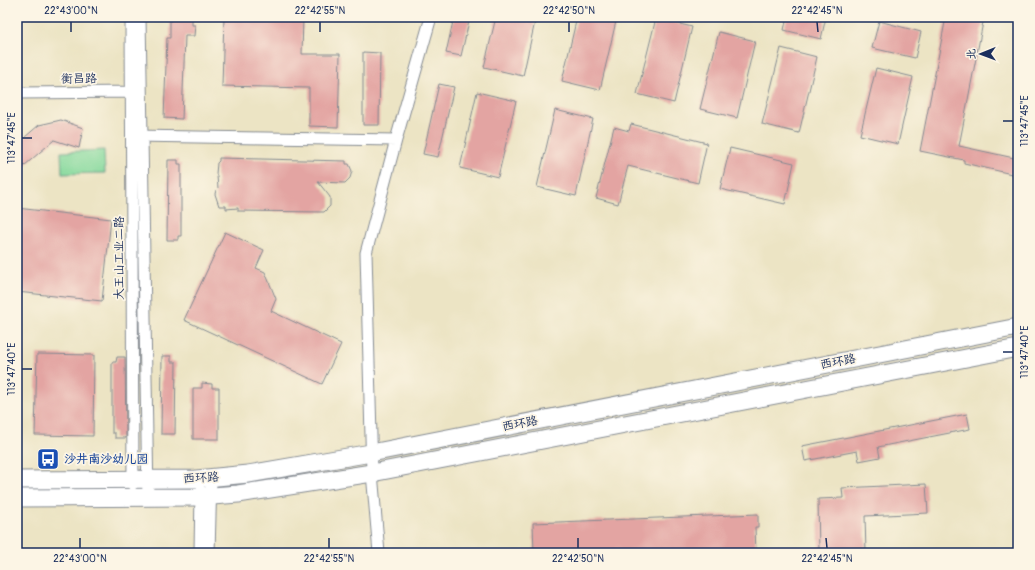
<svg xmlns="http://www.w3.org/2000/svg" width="1035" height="570" font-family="Pangolin,'LXGW WenKai TC',sans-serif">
<rect width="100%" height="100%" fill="#fcf5e5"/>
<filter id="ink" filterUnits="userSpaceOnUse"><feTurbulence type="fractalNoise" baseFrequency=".025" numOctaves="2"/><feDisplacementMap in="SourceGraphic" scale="8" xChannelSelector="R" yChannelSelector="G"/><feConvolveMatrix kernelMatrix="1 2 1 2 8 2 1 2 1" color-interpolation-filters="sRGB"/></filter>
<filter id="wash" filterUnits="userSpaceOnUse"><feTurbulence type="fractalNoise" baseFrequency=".012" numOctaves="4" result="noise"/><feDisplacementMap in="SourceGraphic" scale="16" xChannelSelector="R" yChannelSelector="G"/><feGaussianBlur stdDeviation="0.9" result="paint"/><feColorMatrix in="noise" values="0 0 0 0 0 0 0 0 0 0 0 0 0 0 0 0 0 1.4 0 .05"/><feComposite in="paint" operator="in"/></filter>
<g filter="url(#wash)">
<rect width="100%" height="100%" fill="#ece4c4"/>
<path fill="#85d99c" stroke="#50847d" d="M 104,150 L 105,173 L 62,174 L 61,152 Z"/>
<g id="blocks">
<path fill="#e3a4a2" d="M 170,17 L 192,17 L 192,25 L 195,25 L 194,36 L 185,36 L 182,119 L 164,118 L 167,38 L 170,38 Z
M 224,17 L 303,17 L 302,54 L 340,54 L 338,127 L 309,126 L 309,88 L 222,86 Z
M 454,17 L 470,17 L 461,56 L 446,53 Z
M 496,17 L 536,17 L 523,76 L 484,67 Z
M 577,17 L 617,17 L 600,90 L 562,81 Z
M 787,17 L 826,17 L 821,39 L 784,30 Z
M 946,17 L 984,17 L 959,146 L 1014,158 L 1014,161 L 1018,162 L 1016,175 L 964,163 L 964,160 L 920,151 Z
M 656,18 L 692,27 L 674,103 L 637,94 Z
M 879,21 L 921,32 L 915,58 L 872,48 Z
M 719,32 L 755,41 L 737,118 L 700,109 Z
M 781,48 L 817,57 L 799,133 L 762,124 Z
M 363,52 L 380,53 L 379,125 L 363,125 Z
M 876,68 L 913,77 L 898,144 L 860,135 Z
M 439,84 L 454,87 L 438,157 L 423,154 Z
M 477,92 L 516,101 L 498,177 L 460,168 Z
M 555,110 L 593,119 L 576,196 L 537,187 Z
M 61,120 L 83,128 L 79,148 L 54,140 L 17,172 L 17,144 L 39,125 Z
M 631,124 L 707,143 L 698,183 L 628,166 L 618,204 L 596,198 L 614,127 L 629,131 Z
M 730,148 L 794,163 L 785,204 L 720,189 Z
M 219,158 L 346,161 L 346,164 L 349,164 L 352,171 L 350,178 L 345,183 L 318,182 L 330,197 L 330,206 L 324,212 L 238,211 L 238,208 L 226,209 L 226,206 L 219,206 L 215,194 L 216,190 L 218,188 L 217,176 L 216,174 L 217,163 L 219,161 Z
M 168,160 L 178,160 L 178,164 L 181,164 L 181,236 L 178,236 L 178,240 L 167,240 Z
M 17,208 L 111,219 L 102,301 L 17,292 Z
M 225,232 L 264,250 L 256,268 L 265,272 L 276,299 L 271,311 L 341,344 L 322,384 L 184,320 Z
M 37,354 L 94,355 L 93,436 L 35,435 Z
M 162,356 L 171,356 L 171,362 L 176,362 L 175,434 L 161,434 Z
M 117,357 L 125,357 L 126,438 L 115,438 L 115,433 L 112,433 L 112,362 L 116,362 Z
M 202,383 L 212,384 L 212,388 L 219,388 L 219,439 L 193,439 L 193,388 L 202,388 Z
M 967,414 L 970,429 L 878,447 L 880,457 L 859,461 L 857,451 L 805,461 L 802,446 Z
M 926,484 L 928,513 L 865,516 L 866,553 L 819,553 L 818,499 L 843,498 L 842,488 Z
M 758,514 L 758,527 L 755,527 L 756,553 L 534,553 L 533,523 Z"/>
</g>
</g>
<g filter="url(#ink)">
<use href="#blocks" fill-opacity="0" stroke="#848a91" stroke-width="1"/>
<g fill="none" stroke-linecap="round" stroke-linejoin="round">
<g stroke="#848a91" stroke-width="13">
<path id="street" d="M 131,17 L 133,484
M 140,17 L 148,498
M 17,93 L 139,92
M 134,136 L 396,140
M 200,553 L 201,491
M 209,553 L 211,478
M 379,553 L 372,473 L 366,253 L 396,140 L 431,17"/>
</g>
<g stroke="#848a91" stroke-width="19">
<path id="primary" d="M 17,480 L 196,479 L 248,474 L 371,453 L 1018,327
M 17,498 L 200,497 L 238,494 L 372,473 L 1018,348"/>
</g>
<use href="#street" stroke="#fff" stroke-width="11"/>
<use href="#primary" stroke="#fff" stroke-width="17"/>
</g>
</g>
<path fill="none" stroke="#1b2f5e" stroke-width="1.5" d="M 71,22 L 71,32M 320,22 L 320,32M 569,22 L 569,32M 817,22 L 818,32M 1003,121 L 1013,121M 22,138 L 32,138M 1003,352 L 1013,352M 22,369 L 32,369M 80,538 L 80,548M 329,538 L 329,548M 578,538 L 578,548M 826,538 L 827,548"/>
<defs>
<g id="bus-square" transform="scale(1.15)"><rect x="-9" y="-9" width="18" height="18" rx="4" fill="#1a4fb4" stroke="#fcf5e5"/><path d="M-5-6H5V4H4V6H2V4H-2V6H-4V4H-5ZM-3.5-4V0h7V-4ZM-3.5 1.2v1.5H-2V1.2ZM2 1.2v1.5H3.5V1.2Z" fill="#fff"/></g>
</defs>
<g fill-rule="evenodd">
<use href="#bus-square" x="48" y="459"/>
</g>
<g text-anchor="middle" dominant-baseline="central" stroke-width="3.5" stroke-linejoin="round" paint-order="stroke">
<g font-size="12" fill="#1b2f5e" stroke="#fcf5e5">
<text transform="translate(79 79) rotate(-1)">衡昌路</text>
<text transform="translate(119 258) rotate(-90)">大王山工业二路</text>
<text transform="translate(838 362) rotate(-11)">西环路</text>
<text transform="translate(520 424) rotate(-11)">西环路</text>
<text transform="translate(201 478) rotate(-3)">西环路</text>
</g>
<g font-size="12" font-weight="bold" fill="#164399" stroke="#fcf5e5" text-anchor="start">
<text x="64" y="459">沙井南沙幼儿园</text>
</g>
</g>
<rect width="1035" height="570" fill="none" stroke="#fcf5e5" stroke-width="44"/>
<g transform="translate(981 54) rotate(269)" stroke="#fcf5e5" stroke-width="3" paint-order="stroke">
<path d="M0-3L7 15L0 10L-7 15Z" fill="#1b2f5e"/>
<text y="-6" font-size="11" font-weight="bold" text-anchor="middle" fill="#1b2f5e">北</text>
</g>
<rect x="22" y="22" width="991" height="526" fill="none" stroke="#1b2f5e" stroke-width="1.5"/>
<g font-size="10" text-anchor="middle" fill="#1b2f5e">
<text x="71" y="14">22°43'00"N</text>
<text x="320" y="14">22°42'55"N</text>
<text x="569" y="14">22°42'50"N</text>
<text x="817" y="14">22°42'45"N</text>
<text transform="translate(1024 121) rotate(-90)" y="4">113°47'45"E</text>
<text transform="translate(11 138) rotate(-90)" y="4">113°47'45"E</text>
<text transform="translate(1024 352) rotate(-90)" y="4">113°47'40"E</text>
<text transform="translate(11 369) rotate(-90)" y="4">113°47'40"E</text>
<text x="80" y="562">22°43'00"N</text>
<text x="329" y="562">22°42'55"N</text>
<text x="578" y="562">22°42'50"N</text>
<text x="827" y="562">22°42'45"N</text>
</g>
</svg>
